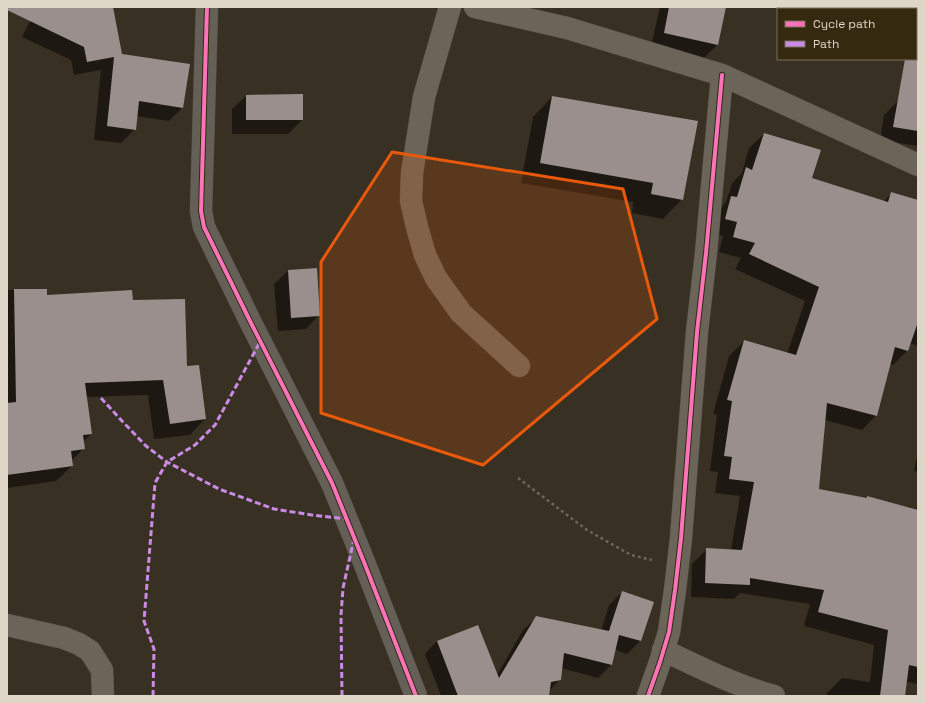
<svg xmlns="http://www.w3.org/2000/svg" width="925" height="703" font-family="'Space Grotesk',sans-serif">
<rect width="100%" height="100%" fill="#383022"/>
<path fill="#0007" d="M 37,7 L 109,7 L 121,55 L 183,107 L 169,121 L 136,116 L 135,129 L 121,143 L 94,140 L 101,70 L 74,75 L 71,60 L 22,37 Z
M 660,7 L 725,7 L 717,45 L 704,58 L 651,46 Z
M 918,83 L 918,146 L 880,140 L 884,115 L 898,101 Z
M 246,96 L 302,120 L 288,134 L 232,134 L 232,109 Z
M 552,97 L 682,199 L 663,219 L 632,213 L 633,202 L 521,183 L 533,117 Z
M 764,134 L 811,178 L 883,202 L 891,194 L 918,202 L 918,346 L 910,343 L 907,351 L 893,365 L 889,364 L 876,415 L 862,430 L 824,420 L 818,490 L 866,499 L 867,498 L 918,511 L 918,684 L 906,682 L 904,696 L 827,696 L 827,693 L 842,678 L 870,682 L 874,645 L 804,626 L 810,604 L 740,593 L 734,599 L 691,597 L 692,564 L 707,549 L 731,550 L 740,496 L 715,493 L 718,472 L 710,471 L 717,415 L 713,414 L 729,356 L 744,341 L 787,354 L 805,301 L 735,269 L 741,258 L 719,252 L 723,236 L 711,233 L 716,212 L 726,202 L 732,183 L 742,173 L 749,148 Z
M 288,271 L 319,315 L 306,329 L 278,331 L 274,284 Z
M 7,290 L 46,290 L 46,296 L 132,301 L 186,368 L 198,366 L 205,419 L 190,435 L 154,439 L 148,395 L 86,397 L 91,434 L 83,442 L 84,448 L 71,461 L 72,466 L 56,481 L 7,488 Z
M 918,452 L 918,472 L 914,471 Z
M 622,592 L 653,602 L 640,641 L 627,654 L 615,650 L 611,665 L 598,678 L 561,668 L 560,679 L 549,691 L 548,696 L 441,696 L 425,654 L 437,641 L 497,675 L 523,630 L 537,617 L 601,631 L 609,605 Z"/>
<g fill="none" stroke-linecap="round" stroke-linejoin="round">
<path stroke="#08262c" stroke-width="9" d="M 817,7 L 820,9
M 916,44 L 918,43"/>
</g>
<path fill="#9a8f8d" d="M 7,7 L 113,7 L 122,54 L 190,64 L 183,108 L 139,101 L 136,130 L 107,126 L 114,57 L 87,62 L 84,47 L 7,10 Z
M 669,7 L 726,7 L 718,45 L 664,33 Z
M 905,59 L 918,59 L 918,131 L 893,127 Z
M 303,94 L 303,120 L 246,120 L 246,95 Z
M 552,96 L 698,121 L 683,200 L 651,194 L 653,183 L 540,163 Z
M 764,133 L 821,150 L 812,178 L 888,202 L 891,192 L 918,200 L 918,322 L 908,351 L 895,347 L 877,416 L 827,403 L 819,489 L 867,498 L 867,496 L 918,510 L 918,667 L 909,665 L 905,696 L 880,696 L 888,630 L 818,612 L 824,590 L 750,578 L 750,585 L 705,583 L 706,548 L 742,550 L 754,482 L 729,479 L 732,457 L 724,456 L 732,401 L 727,400 L 744,340 L 796,355 L 819,287 L 749,254 L 755,243 L 733,237 L 737,222 L 725,219 L 731,196 L 737,197 L 746,167 L 752,170 Z
M 317,268 L 320,316 L 291,318 L 288,270 Z
M 14,289 L 47,289 L 47,295 L 132,290 L 133,300 L 185,299 L 187,366 L 199,365 L 206,419 L 170,424 L 163,380 L 85,383 L 92,434 L 83,435 L 85,449 L 71,451 L 73,466 L 7,475 L 7,403 L 16,402 Z
M 622,591 L 654,602 L 641,641 L 619,635 L 612,665 L 564,653 L 561,680 L 551,682 L 549,696 L 458,696 L 437,641 L 478,625 L 499,678 L 536,616 L 609,631 Z"/>
<g fill="none" stroke-linecap="round" stroke-linejoin="round">
<g stroke="#544d41" stroke-width="23">
<path id="street" d="M 450,7 L 424,97 L 412,173 L 411,201 L 417,227 L 425,255 L 436,278 L 461,313 L 519,366
M 475,7 L 567,28 L 722,75 L 918,165
M 7,625 L 64,638 L 79,644 L 90,651 L 102,670 L 103,696
M 663,650 C 699,667 736,686 774,696
M 648,696 L 660,662 L 669,632 L 675,590 L 681,538 L 697,332 L 706,253 L 722,75"/>
</g>
<g stroke="#544d41" stroke-width="23">
<path id="secondary" d="M 207,7 L 201,211 L 204,227 L 250,321 L 332,483 L 364,562 L 416,696"/>
</g>
<path stroke="#6a665c" stroke-width="2.5" stroke-dasharray="3 3" stroke-linecap="butt" d="M 518,478 L 587,530 L 631,555 L 652,560"/>
<use href="#street" stroke="#6a6459" stroke-width="22"/>
<use href="#secondary" stroke="#646058" stroke-width="22"/>
<path stroke="#ca8be6" stroke-width="3" stroke-dasharray="6 3" stroke-linecap="butt" d="M 101,398 L 123,422 L 146,446 L 167,462 L 219,489 L 274,509 L 312,515 L 347,519
M 153,696 L 154,649 L 144,621 L 155,483 L 167,462 L 195,445 L 215,425 L 260,342
M 342,696 L 341,615 L 343,588 L 354,539"/>
<g stroke="#352a10" stroke-width="6">
<path id="cycleway" d="M 207,7 L 201,211 L 204,227 L 250,321 L 332,483 L 364,562 L 416,696
M 648,696 L 660,662 L 669,632 L 675,590 L 681,538 L 697,332 L 706,253 L 722,75"/>
</g>
<use href="#cycleway" stroke="#fb73b8" stroke-width="4"/>
</g>
<path fill="#e8590c" fill-opacity="0.2" stroke="#e8590c" stroke-width="3" stroke-linejoin="round" d="M 392,152 L 623,189 L 657,319 L 483,465 L 321,413 L 321,262 Z"/>
<rect width="925" height="703" fill="none" stroke="#ded7c8" stroke-width="16"/>
<rect x="777" y="8" width="140" height="52" fill="#352a10" stroke="#796f5a"/>
<rect x="785" y="21" width="20" height="6" fill="#fb73b8" stroke="#796f5a"/>
<text x="813" y="28" font-size="12" fill="#ded7c8">Cycle path</text>
<rect x="785" y="41" width="20" height="6" fill="#ca8be6" stroke="#796f5a"/>
<text x="813" y="48" font-size="12" fill="#ded7c8">Path</text>
</svg>
